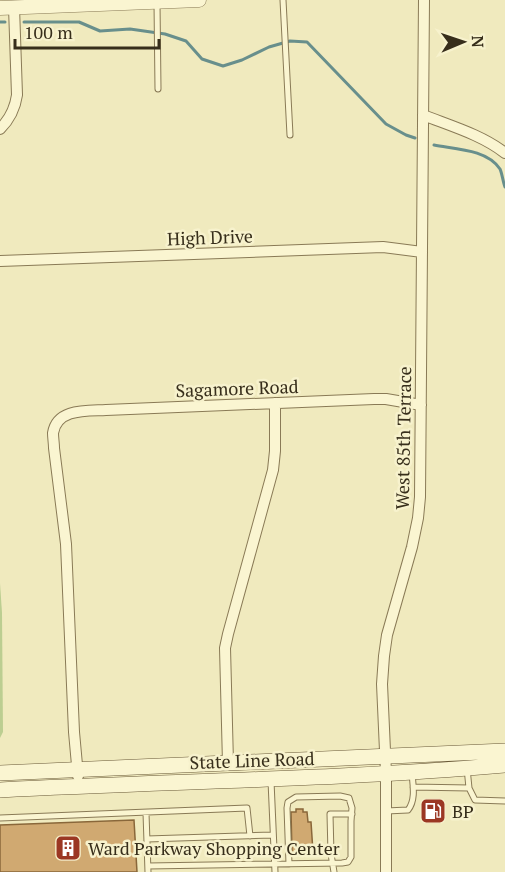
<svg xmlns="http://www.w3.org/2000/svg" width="505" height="872" font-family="'PT Serif',serif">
<rect width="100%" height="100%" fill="#f0eabe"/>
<path fill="#bcce91" d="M 0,583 L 2,613 L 3,732 L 0,738 Z"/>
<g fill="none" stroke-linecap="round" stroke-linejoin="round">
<path stroke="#688f8c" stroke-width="3" d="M 0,22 L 5,22
M 24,22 L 79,22 L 100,31 L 130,29 L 165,34 L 186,41 L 202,59 L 223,66 L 242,60 L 269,47 L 290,41 L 307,42 L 386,124 L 406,135 L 415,138
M 434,145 C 454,149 487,149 500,169 C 502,173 503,182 505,187"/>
</g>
<path fill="#d0a971" stroke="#89673a" stroke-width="1.5" d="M 296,809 L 303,809 L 303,812 L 307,812 L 308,822 L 311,822 L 313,852 L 292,853 L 291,812 L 296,812 Z
M 134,820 L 137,872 L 0,872 L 0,825 Z"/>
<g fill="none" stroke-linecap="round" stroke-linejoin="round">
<g stroke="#897a56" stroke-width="7">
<path id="service" d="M 283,0 L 290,135
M 157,3 L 158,89
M 271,781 L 275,872
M 413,787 L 469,788 L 467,768
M 469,788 L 475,800 L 505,801
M 386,811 L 408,810 C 416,800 413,785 412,773
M 146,813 L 148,872
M 0,818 L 247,808 L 250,836
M 147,839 L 273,835
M 148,866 L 342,863 L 348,862 L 351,857 L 351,821 L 352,808 L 349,798 L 340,796 L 296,797 L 288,802 L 287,808 L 289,864
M 334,872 L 331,854 L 330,814 L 352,814"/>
</g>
<g stroke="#897a56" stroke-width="12">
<path id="minor" d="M 423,115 C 451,126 482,135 505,153
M 0,129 C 10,119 15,109 17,95 L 14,7
M 0,261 L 383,247 L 422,252
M 228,763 L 225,648 L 228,634 L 273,470 L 275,451 L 275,403
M 78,776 L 74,732 L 66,544 L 54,448 C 54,443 53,438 53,433 C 57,408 87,411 106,410 L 374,399 L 386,399 L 421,405
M 386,872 L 386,773 L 382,684 L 384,656 L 387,635 L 412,547 L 418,518 L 420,497 L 424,0"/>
</g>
<g stroke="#897a56" stroke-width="15">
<path id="tertiary" d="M 0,8 L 199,0"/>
</g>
<g stroke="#6a5a39" stroke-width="16">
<path id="secondary" d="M 0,773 L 505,751
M 0,790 C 168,781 337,780 505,765"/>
</g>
<use href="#service" stroke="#faf5d1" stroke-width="5"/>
<use href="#minor" stroke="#faf5d1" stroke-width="10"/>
<use href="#tertiary" stroke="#faf5d1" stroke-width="14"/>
<use href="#secondary" stroke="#faf5d1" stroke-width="15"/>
</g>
<defs>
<g id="fuel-square" transform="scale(1.35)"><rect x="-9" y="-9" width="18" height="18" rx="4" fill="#9b3723" stroke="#f7f2cd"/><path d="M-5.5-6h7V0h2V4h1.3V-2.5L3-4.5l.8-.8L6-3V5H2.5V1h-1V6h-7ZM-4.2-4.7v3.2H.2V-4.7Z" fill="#fff"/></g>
<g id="building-square" transform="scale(1.35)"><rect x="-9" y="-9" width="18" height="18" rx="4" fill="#9b3723" stroke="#f7f2cd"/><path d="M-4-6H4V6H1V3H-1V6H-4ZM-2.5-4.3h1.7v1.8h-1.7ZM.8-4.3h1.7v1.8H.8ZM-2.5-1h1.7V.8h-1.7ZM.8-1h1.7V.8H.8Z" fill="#fff"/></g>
</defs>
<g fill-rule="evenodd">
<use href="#fuel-square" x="433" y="811"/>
<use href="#building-square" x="68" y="848"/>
</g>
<g text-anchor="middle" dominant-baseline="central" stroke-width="5" stroke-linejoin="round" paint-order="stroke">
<g font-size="18" fill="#372e1b" stroke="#f7f2cd">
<text transform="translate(210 237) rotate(-2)">High Drive</text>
<text transform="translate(237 388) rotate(-2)">Sagamore Road</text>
<text transform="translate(403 438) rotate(-89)">West 85th Terrace</text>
<text transform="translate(252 760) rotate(-2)">State Line Road</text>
</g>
<g font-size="18" fill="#372e1b" stroke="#f7f2cd" text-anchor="start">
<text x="452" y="811">BP</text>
<text x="88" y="848">Ward Parkway Shopping Center</text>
</g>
</g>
<g transform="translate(463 42) rotate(88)" stroke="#f7f2cd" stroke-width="4.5" paint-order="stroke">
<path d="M0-4.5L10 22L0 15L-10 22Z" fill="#372e1b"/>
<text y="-9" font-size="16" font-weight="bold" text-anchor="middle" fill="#372e1b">N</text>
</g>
<path d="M15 39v9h144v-9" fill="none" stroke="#372e1b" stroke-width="3"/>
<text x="24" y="39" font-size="18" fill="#372e1b" stroke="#f7f2cd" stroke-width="4.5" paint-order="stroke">100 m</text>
</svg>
